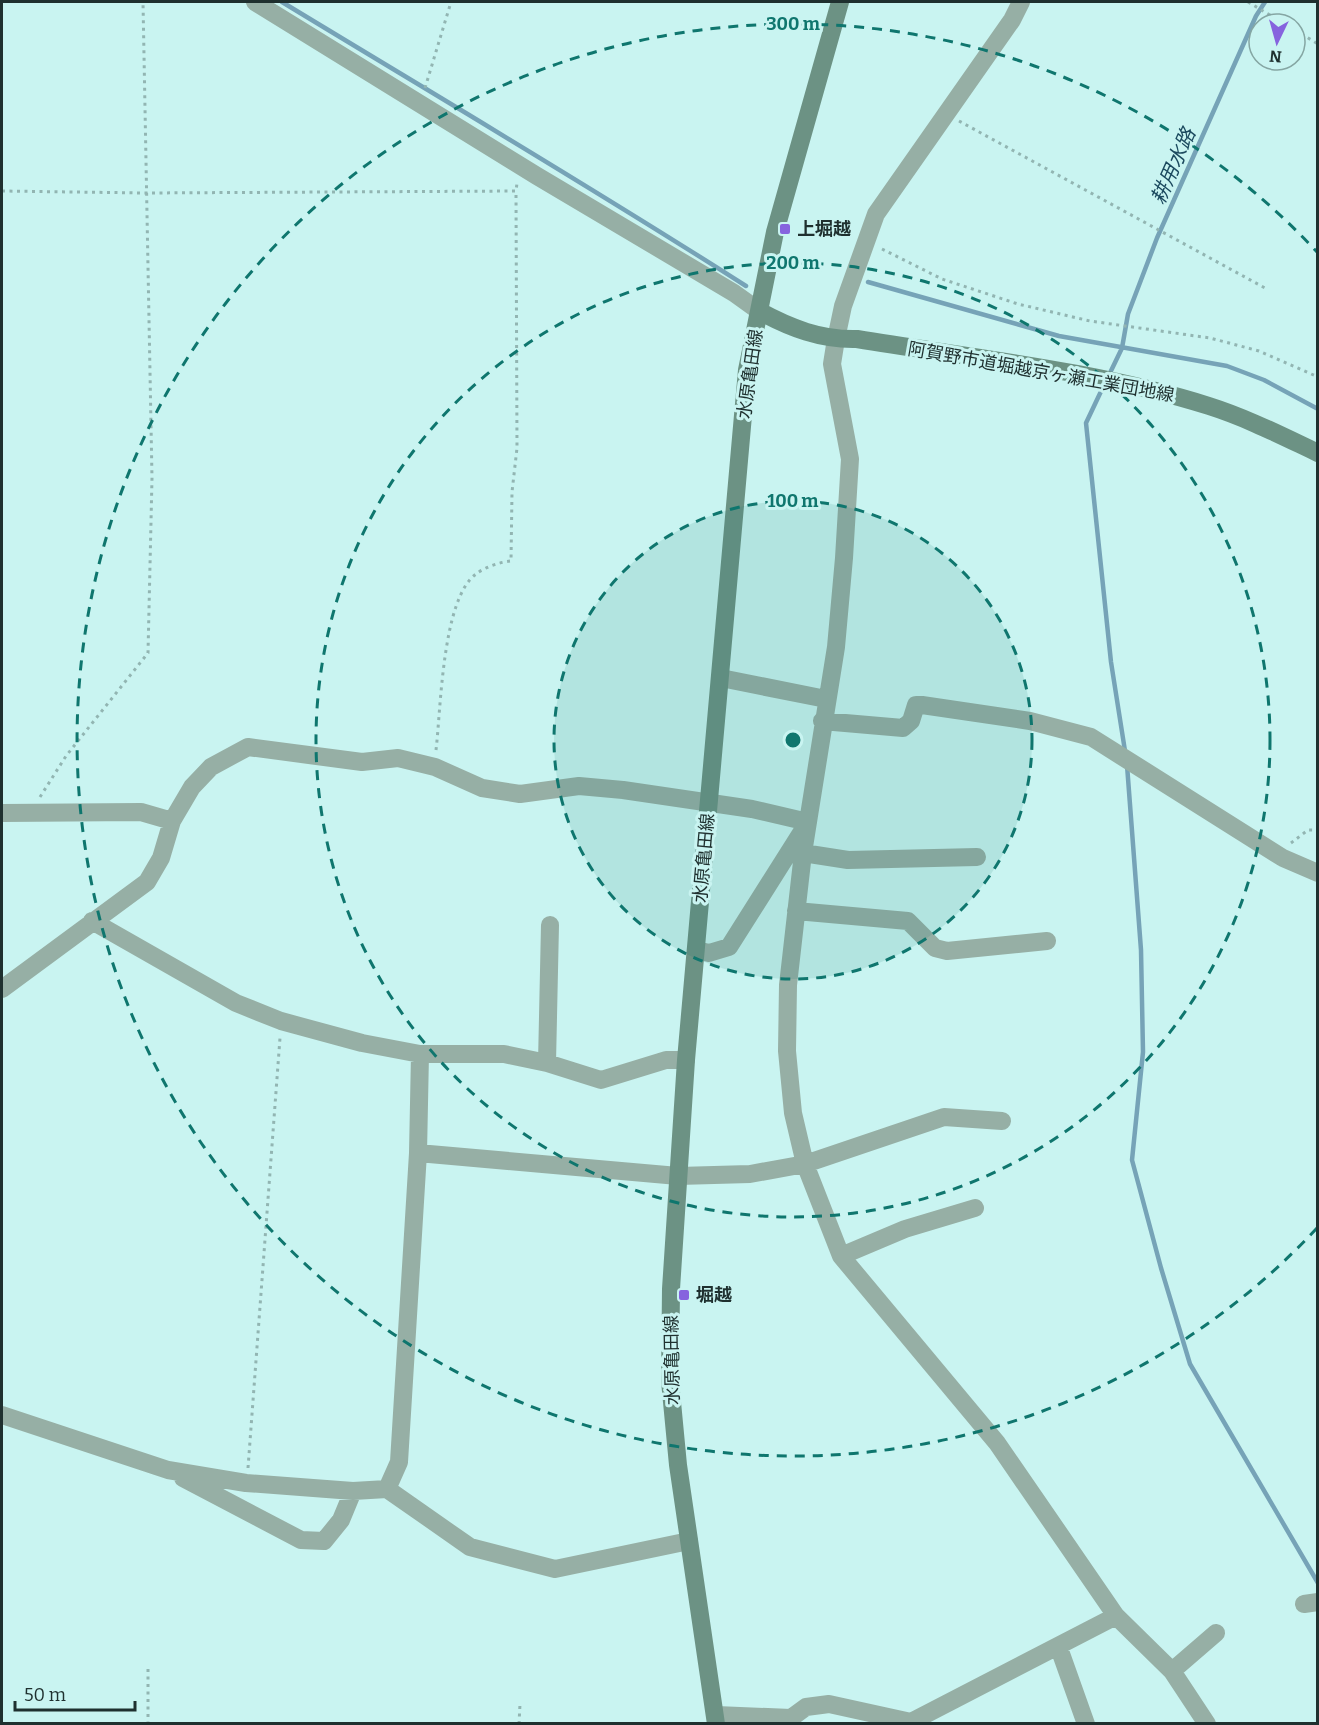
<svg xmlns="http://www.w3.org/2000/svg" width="1319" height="1725" font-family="Bitter,'Noto Sans JP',serif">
<rect width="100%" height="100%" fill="#c9f4f1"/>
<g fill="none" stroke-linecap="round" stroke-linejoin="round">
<path stroke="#76a3b7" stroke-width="4.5" d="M 282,2 C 437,96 593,188 746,286
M 868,282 L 1059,336 L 1227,366 L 1264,380 L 1318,409
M 1109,375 L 1122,348 L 1128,314 L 1157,238 L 1256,16 L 1265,2
M 1104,385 L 1086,423 L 1111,662 L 1125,751
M 1127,765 L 1141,950 L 1143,1052 L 1132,1160 L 1161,1268 L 1190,1364 L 1318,1583"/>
<path stroke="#92b5b2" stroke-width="3" stroke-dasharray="3 4.5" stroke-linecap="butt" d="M 1248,2 L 1285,24
M 1295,30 L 1318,44
M 425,88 L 451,2
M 959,121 L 1265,288
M 2,191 L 145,193 L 516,191 L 517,183
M 882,249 L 942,279 L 1018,304 L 1090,321 L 1210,338 L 1259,351 L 1318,377
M 436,750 C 441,709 442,599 476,574 C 485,567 500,562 511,561 L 512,492 L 517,448 L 516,191
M 40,797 L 66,756 L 148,653 L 152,478 L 143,2
M 1291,843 L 1308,830 L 1318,830
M 248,1468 L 280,1038
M 148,1669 L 148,1724
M 519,1724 L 520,1704"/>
<path stroke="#96afa5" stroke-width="18" d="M 255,2 L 537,176 L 734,293 L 759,311
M 1021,2 L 1012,20 L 876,214 L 843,306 L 836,339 L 832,364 L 850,459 L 844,558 L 836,647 L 803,853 L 788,985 L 787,1051 L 793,1113 L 805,1164 L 841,1256 L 997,1443 L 1116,1616 L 1172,1671 L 1207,1724
M 721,678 L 826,699
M 822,721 L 903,728 L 911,721 L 916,705 L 922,705 L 1030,721 L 1091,737 L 1283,858 L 1318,873
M 2,813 L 141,812 L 172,821
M 803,853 L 848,860 L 977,857
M 796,911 L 908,921 L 935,948 L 947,951 L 1047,941
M 92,921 L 236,1003 L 281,1021 L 362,1043 L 420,1054 L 504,1054 L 547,1063 L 601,1080 L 666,1060 L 686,1060
M 2,989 L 147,882 L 161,858 L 172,821 L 192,787 L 211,767 L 248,747 L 362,762 L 398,758 L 435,767 L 482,788 L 520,794 L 579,786 L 623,790 L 752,809 L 808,822 L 729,947 L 709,953 L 696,950
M 547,1063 L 550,925
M 418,1153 L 678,1176 L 750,1174 L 805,1164 L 944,1117 L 1002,1121
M 841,1256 L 905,1229 L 975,1208
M 2,1415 L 168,1470 L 246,1483 L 353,1491 L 387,1489 L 470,1547 L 555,1569 L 689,1541
M 183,1478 L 301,1540 L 324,1541 L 341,1520 L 353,1491
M 387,1489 L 399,1462 L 418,1153 L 420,1054
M 1304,1604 L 1318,1602
M 1059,1648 L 1086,1724
M 1172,1671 L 1216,1633
M 716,1715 L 791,1718 L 806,1707 L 829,1704 L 911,1722 L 1116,1616"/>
<path stroke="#6c9284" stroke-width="18" d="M 759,311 C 790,328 821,340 857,339 C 972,358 1099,371 1209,406 C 1247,418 1282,436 1318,453
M 716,1724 L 678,1465 L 670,1381 L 671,1289 L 686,1060 L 747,370 L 775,232 L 840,2"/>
</g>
<circle cx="793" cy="740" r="239" fill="#0f766e" fill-opacity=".12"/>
<g fill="none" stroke="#0f766e" stroke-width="3" stroke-dasharray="10 8">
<circle cx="793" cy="740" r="239"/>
<circle cx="793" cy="740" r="477"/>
<path d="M1317 1228A716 716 0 1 1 1317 252"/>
</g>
<g fill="#8663de" stroke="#c9f4f1" stroke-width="2">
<rect x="779" y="223" width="12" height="12" rx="3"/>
<rect x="678" y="1289" width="12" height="12" rx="3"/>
</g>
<g text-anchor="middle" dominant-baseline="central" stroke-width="6" stroke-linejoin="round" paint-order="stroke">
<g font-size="18" font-weight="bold" fill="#1f302f" stroke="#c9f4f1" text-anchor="start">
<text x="797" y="229">上堀越</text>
<text x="696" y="1295">堀越</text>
</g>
<g font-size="18" fill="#1f302f" stroke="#c9f4f1">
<text transform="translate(1041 372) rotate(10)">阿賀野市道堀越京ヶ瀬工業団地線</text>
<text transform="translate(750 374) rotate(-82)">水原亀田線</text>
<text transform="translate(704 858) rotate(-85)">水原亀田線</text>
<text transform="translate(672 1360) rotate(-91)">水原亀田線</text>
</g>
<g font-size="20" font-style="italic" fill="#1c4a5f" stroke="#c9f4f1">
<text transform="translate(1173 166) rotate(-66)">耕用水路</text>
</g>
</g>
<circle cx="793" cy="740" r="9" fill="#0f766e" stroke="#c9f4f1" stroke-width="3"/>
<g font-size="18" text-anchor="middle" font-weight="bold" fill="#0f766e" stroke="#c9f4f1" stroke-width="6" stroke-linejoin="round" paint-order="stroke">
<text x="793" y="30">300 m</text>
<text x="793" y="269">200 m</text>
<text x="793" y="507">100 m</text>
</g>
<rect width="1319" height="1725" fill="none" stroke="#1f302f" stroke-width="6"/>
<g transform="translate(1277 42) rotate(185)"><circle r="28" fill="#c9f4f1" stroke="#85a6a3" stroke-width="1.5"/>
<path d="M0-4.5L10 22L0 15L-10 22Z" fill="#8663de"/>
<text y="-9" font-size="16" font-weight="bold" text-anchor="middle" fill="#1f302f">N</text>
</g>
<path d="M15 1701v9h120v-9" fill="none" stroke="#1f302f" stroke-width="3"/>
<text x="24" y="1701" font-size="18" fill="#1f302f" stroke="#c9f4f1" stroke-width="4.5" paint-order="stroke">50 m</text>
</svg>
